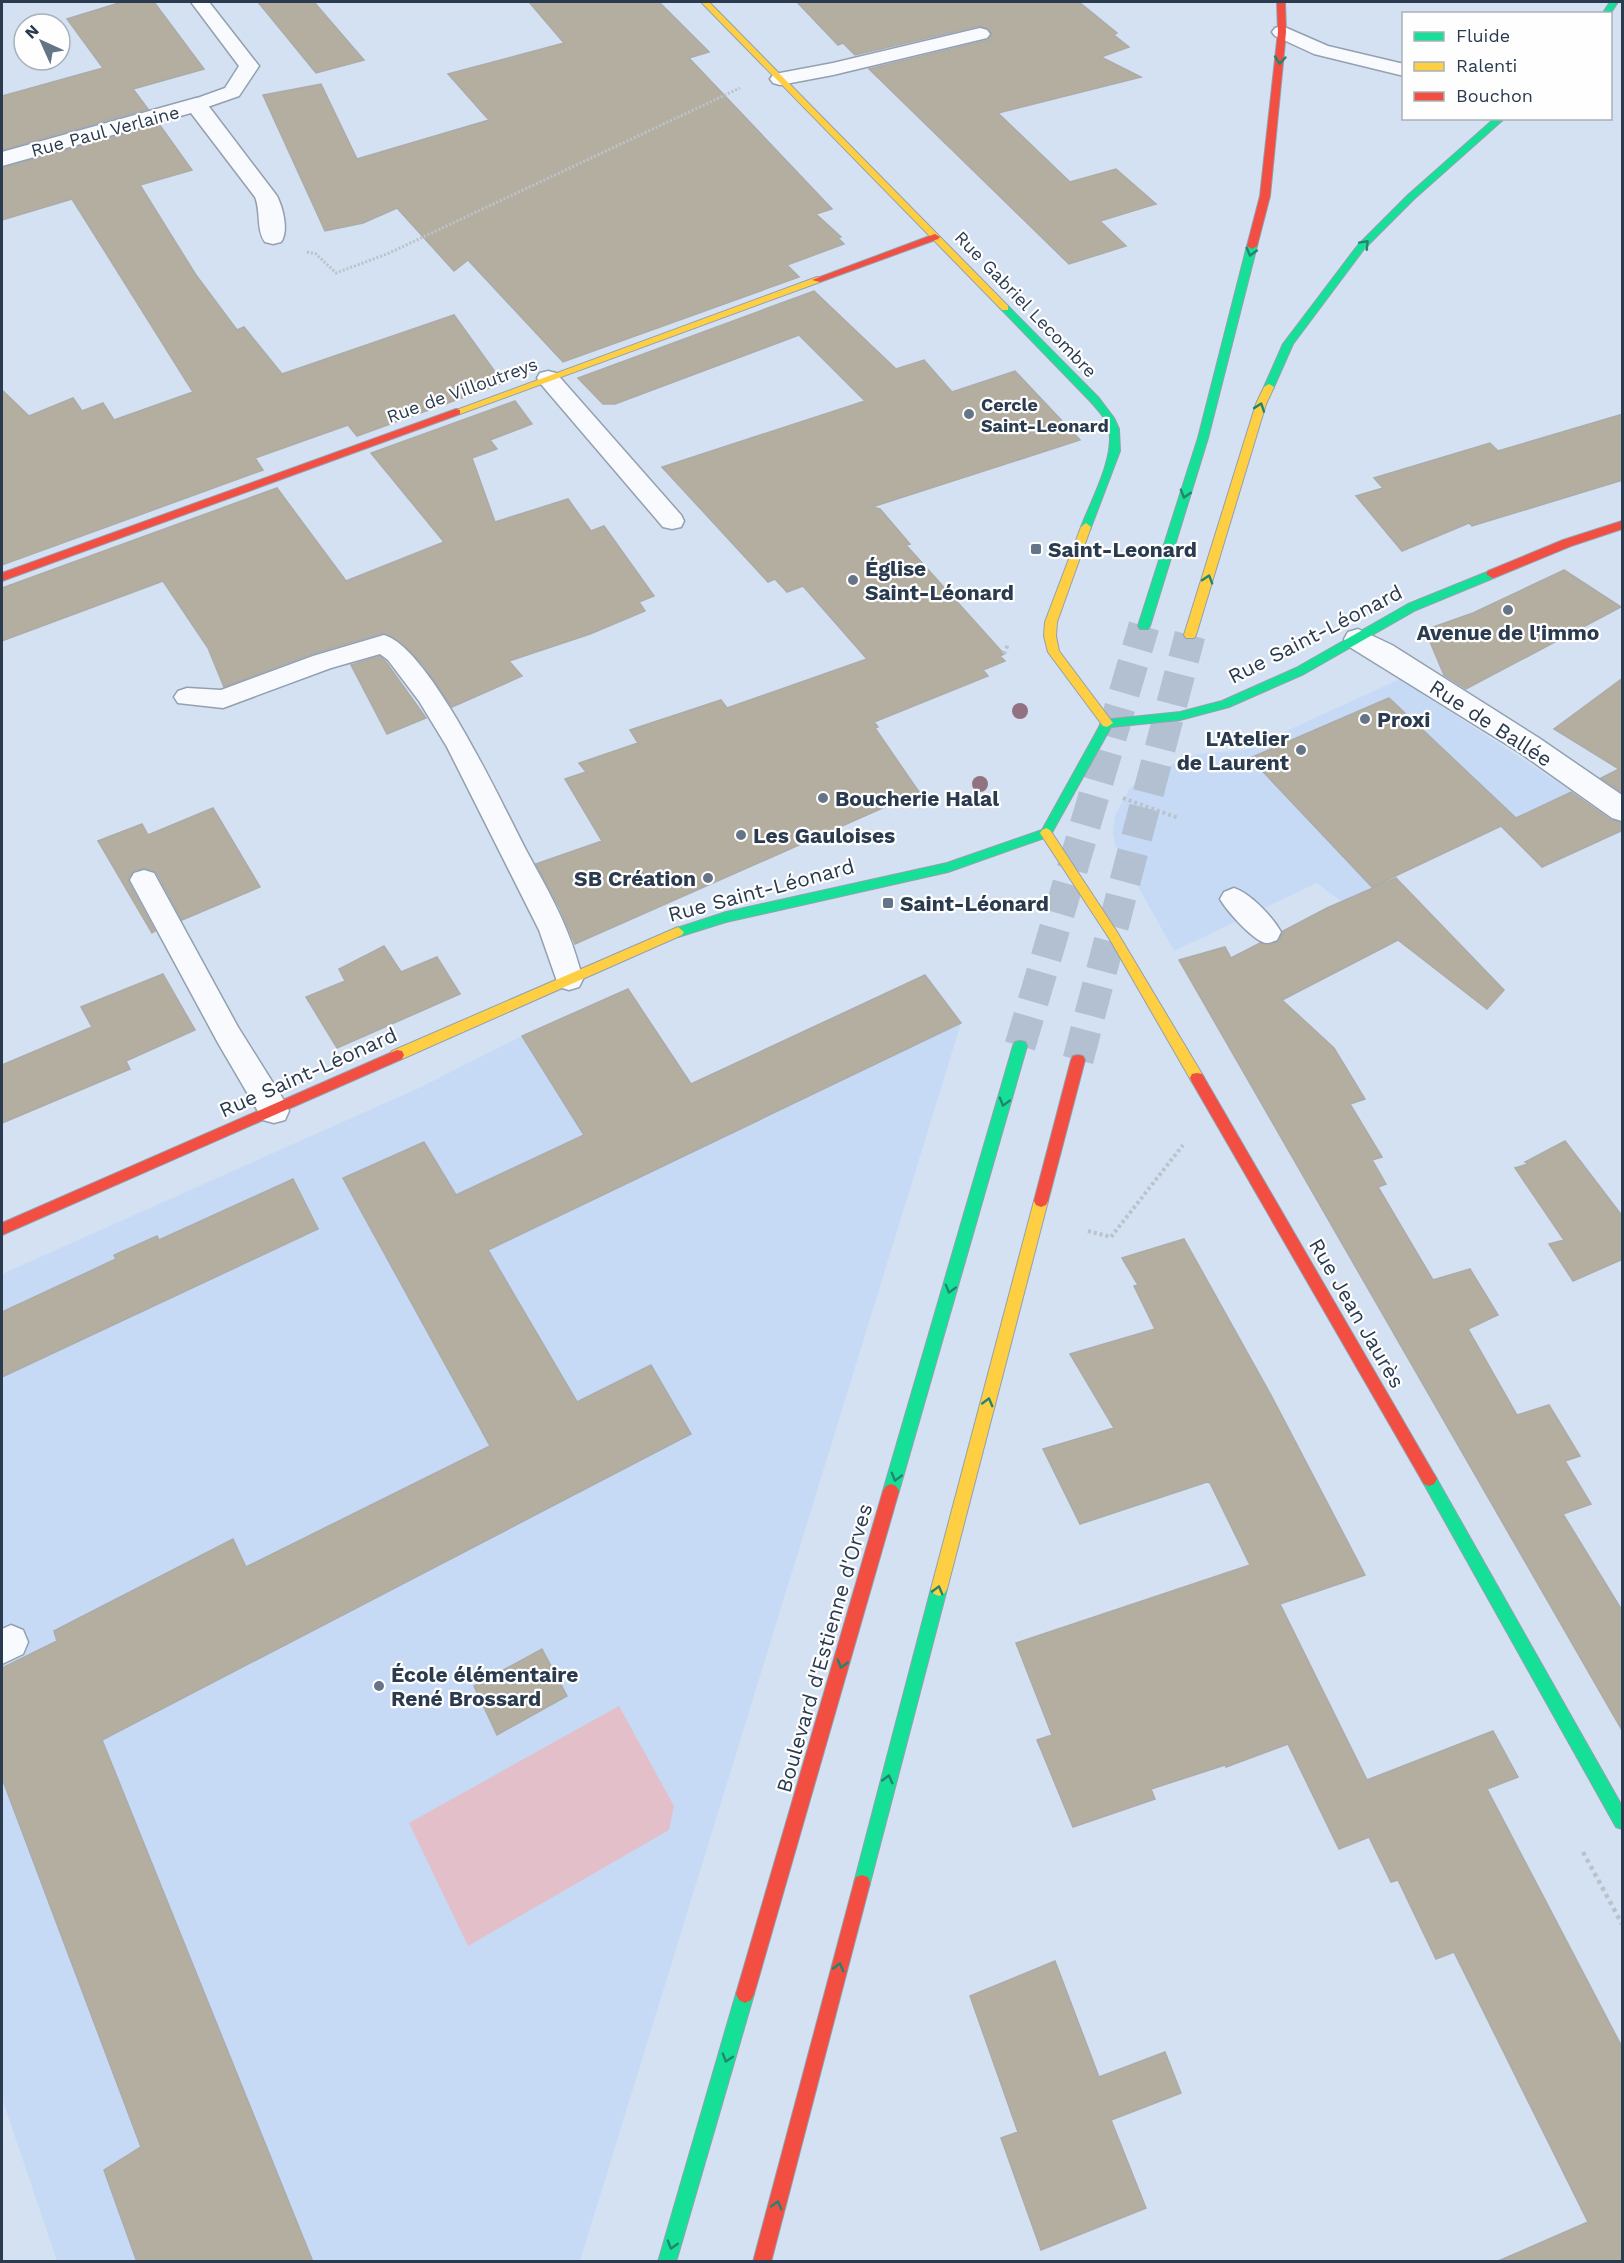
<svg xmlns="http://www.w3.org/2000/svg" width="1624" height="2263" font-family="'Work Sans',sans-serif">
<rect width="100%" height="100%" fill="#d4e1f2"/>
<path fill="#c6daf5" d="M 1400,679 L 1571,791 L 1342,902 L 1317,883 L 1174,951 L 1115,845 L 1113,832 L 1115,815 L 1130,788 L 1145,777 L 1196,754 L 1245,750 Z
M 925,975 L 961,1023 L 580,2261 L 57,2261 L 2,2098 L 2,1274 L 421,1087 L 522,1036 L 584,1135 Z"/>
<path fill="#e3bfca" d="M 619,1706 L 674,1806 L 669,1830 L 468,1946 L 409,1823 Z"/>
<path fill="#b4aea1" stroke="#acaba8" stroke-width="1.5" d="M 122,2 L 154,2 L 204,69 L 133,89 L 148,109 L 2,150 L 2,96 L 103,68 L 67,19 Z
M 258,2 L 314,2 L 364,60 L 316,73 Z
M 529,2 L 659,2 L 709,52 L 689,58 L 832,209 L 816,214 L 841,237 L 838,238 L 844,244 L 787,265 L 799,277 L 563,362 L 468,260 L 454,271 L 397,208 L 363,223 L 325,231 L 263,95 L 321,84 L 357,159 L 489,120 L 448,74 L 564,43 Z
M 797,2 L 1079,2 L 1117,33 L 1114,35 L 1129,47 L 1101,57 L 1141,77 L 998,113 L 1070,182 L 1116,169 L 1156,204 L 1100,221 L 1126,246 L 1069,264 L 869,69 L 988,40 L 992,34 L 989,29 L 979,26 L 855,55 L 843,43 L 838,45 Z
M 159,124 L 192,170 L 140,185 L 196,275 L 237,330 L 244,327 L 282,374 L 454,315 L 503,383 L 357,436 L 348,425 L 255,458 L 263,470 L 2,565 L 2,390 L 29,416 L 73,398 L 82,411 L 103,403 L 114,420 L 193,392 L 72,199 L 2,220 L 2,168 Z
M 814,291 L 896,369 L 924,360 L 952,392 L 1015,371 L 1080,440 L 872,507 L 880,509 L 910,544 L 906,545 L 1004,654 L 1000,656 L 1005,661 L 983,670 L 988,676 L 874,722 L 878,727 L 875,728 L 919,792 L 575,944 L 560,909 L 536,864 L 602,841 L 565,779 L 586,772 L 579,763 L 638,743 L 630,730 L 721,700 L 727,708 L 867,659 L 803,586 L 787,592 L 775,579 L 768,582 L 662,467 L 865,401 L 799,335 L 615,404 L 603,404 L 578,378 Z
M 515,401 L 532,424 L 490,440 L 497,449 L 472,458 L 495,522 L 568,499 L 591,531 L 604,526 L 654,596 L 639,602 L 645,611 L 590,634 L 509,661 L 522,676 L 452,707 L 424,666 L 404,645 L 383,633 L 312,654 L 224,687 L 208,648 L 163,581 L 2,641 L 2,588 L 277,488 L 346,581 L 444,542 L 371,453 Z
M 1623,414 L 1623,480 L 1472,526 L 1469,523 L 1402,551 L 1356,496 L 1383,488 L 1374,478 L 1490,443 L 1498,451 Z
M 1564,570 L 1621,607 L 1466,689 L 1444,675 L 1425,630 L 1473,613 Z
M 380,656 L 386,662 L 426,718 L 387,734 L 351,665 Z
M 1623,678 L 1623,793 L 1601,778 L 1619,769 L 1554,729 Z
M 1389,698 L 1516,818 L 1571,792 L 1611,820 L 1623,823 L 1623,830 L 1542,867 L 1501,826 L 1372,887 L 1250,758 Z
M 213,808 L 260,887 L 182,920 L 156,872 L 145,868 L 133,871 L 128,881 L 155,931 L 152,933 L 98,841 L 142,824 L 148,835 Z
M 1396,878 L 1504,990 L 1487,1009 L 1398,940 L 1282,1000 L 1334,1048 L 1365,1099 L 1350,1104 L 1382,1157 L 1372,1160 L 1386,1184 L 1378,1187 L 1433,1280 L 1470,1269 L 1498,1315 L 1468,1329 L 1517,1415 L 1549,1405 L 1580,1456 L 1565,1461 L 1591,1504 L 1563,1514 L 1623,1612 L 1623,1732 L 1179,960 L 1225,947 L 1231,958 L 1260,943 L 1273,944 L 1279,941 L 1283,931 L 1327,908 Z
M 384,946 L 401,972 L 437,957 L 460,994 L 337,1048 L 306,997 L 345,981 L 339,969 Z
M 163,974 L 195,1030 L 126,1061 L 130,1069 L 2,1123 L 2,1065 L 92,1027 L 81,1007 Z
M 925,975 L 961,1023 L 488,1250 L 577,1402 L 651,1365 L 691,1434 L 102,1740 L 313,2262 L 137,2262 L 104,2170 L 141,2147 L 2,1778 L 2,1668 L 57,1641 L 54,1631 L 233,1539 L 246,1567 L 490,1446 L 343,1178 L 424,1142 L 456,1195 L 584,1135 L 522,1036 L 628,989 L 691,1084 Z
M 1565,1141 L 1623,1217 L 1623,1259 L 1573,1281 L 1549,1244 L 1564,1240 L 1515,1168 L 1528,1164 L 1525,1162 Z
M 293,1179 L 318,1229 L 2,1377 L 2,1312 L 116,1259 L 114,1255 L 157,1236 L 159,1240 Z
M 1184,1239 L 1272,1397 L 1365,1575 L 1280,1604 L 1367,1780 L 1493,1731 L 1518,1777 L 1487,1789 L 1623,2049 L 1623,2262 L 1496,2262 L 1588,2222 L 1454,1952 L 1436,1959 L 1398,1880 L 1391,1882 L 1369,1837 L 1339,1849 L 1288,1744 L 1226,1767 L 1225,1765 L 1151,1789 L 1155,1799 L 1073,1827 L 1037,1740 L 1052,1735 L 1016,1643 L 1250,1565 L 1210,1483 L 1207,1482 L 1080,1524 L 1043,1449 L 1114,1428 L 1070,1354 L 1155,1329 L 1134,1286 L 1138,1285 L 1122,1258 Z
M 542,1649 L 567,1696 L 497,1735 L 474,1686 Z
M 1055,1961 L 1099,2077 L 1165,2052 L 1181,2093 L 1111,2120 L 1146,2208 L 1041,2250 L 1001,2138 L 1018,2132 L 970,1996 Z"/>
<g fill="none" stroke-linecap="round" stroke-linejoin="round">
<path stroke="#b2c0d1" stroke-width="31" stroke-dasharray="31 15" stroke-linecap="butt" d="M 1020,1046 L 1144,626"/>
<path stroke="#b2c0d1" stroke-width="31" stroke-dasharray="31 15" stroke-linecap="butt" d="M 1078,1060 L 1190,635"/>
<g stroke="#93a0b0" stroke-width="3">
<path id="lane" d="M 191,2 L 209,2 L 259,66 L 239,96 L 196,111 L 189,109 L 186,105 L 189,101 L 225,88 L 239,66 Z
M 1282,26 L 1328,46 L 1404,64 L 1404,76 L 1314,54 L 1275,36 L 1272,32 L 1275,28 Z
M 980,28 L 987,30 L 990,34 L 987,38 L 833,75 L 780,85 L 773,83 L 770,79 L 773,75 L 780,73 L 833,63 Z
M 548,371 L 556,373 L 681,515 L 684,521 L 681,527 L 672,529 L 663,527 L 540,383 L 537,378 L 540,373 Z
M 384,635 C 430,648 502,804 526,850 C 540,876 556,903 567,931 C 574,947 578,963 583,979 L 579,987 L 569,990 L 559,987 L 539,930 L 447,747 L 419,701 L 388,660 L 380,654 L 331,668 L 223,708 L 178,703 L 174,697 L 178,691 L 187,688 L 221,690 L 313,656 Z
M 144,870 L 154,873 L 238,1027 L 285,1102 L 289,1111 L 285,1120 L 274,1123 L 263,1120 L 218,1043 L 130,880 L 134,873 Z
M 1234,888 C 1251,894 1272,916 1281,932 L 1277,940 C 1274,941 1271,943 1267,943 C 1255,943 1226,910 1220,899 L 1224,892 Z
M 11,1625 L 23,1630 L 28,1642 L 23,1654 L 2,1664 L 2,1629 Z"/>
</g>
<g stroke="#93a0b0" stroke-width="3">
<path id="street" d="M 196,98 L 204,100 L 277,196 C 283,208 289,231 281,242 L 273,244 L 265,242 C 256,230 261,211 255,197 L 191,113 L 2,166 L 2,152 Z
M 1358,629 L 1392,645 L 1539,738 L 1622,795 L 1622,821 L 1612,818 L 1519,752 L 1348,646 L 1344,639 L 1348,632 Z"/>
</g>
<g stroke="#93a0b0" stroke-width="2">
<path id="fast" d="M 1610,2 L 1618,2 L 1610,14 L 1602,14 Z
M 1495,118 L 1505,118 L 1414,199 L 1364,249 L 1293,344 L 1273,389 L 1265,389 L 1264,387 L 1283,344 L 1358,245 L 1408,195 Z
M 1252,243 L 1257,246 L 1208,438 L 1150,626 L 1148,629 L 1140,629 L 1138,626 L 1198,438 L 1247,246 Z
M 1005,305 L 1008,306 L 1099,398 L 1114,418 L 1119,429 L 1120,451 L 1090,530 L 1082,530 L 1081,527 C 1091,501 1115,457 1109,430 C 1107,419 1098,410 1091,402 L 1002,310 L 1000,308 Z
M 1492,570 L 1496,571 L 1496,577 L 1416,610 L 1304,674 L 1229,707 L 1180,720 L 1111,727 L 1050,836 L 948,872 L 726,922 L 678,937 L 672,932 L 674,929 L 726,912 L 947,863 L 1042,830 L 1103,720 L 1180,712 L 1222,701 L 1296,668 L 1408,604 Z
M 1020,1041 L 1025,1042 L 1027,1046 L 899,1491 L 896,1496 L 891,1498 L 886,1496 L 883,1491 L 1013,1046 L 1015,1042 Z
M 1429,1472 L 1434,1474 L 1622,1806 L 1622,1829 L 1616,1827 L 1424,1484 L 1421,1479 L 1424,1474 Z
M 939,1582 L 944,1584 L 947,1589 L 870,1883 L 868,1889 L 862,1891 L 856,1889 L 854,1883 L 931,1589 L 934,1584 Z
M 745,1985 L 751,1988 L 754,1994 L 676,2262 L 658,2262 L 736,1994 L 739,1988 Z"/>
</g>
<g stroke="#93a0b0" stroke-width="2">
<path id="slow" d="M 701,2 L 709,2 L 1008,306 L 1008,310 L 1002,310 Z
M 817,277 L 820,278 L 820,282 L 460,414 L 452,414 L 451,412 Z
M 1269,384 L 1274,387 L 1266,404 L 1196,635 L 1194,638 L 1186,638 L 1184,635 L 1256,404 L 1264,387 Z
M 1086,523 L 1091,527 L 1057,622 L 1056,636 L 1059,651 L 1113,723 L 1107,727 L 1103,726 L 1048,652 L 1044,636 L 1045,622 L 1081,527 Z
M 1046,828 L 1050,830 L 1117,932 L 1202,1074 L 1204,1078 L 1202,1082 L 1192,1082 L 1109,938 L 1042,836 L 1040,833 L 1042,830 Z
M 678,927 L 684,932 L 682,935 L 402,1059 L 392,1059 L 390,1055 L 392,1051 Z
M 1041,1195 L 1046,1197 L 1048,1201 L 947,1589 L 944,1594 L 939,1596 L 934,1594 L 931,1589 L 1034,1201 L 1036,1197 Z"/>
</g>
<g stroke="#93a0b0" stroke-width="2">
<path id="jam" d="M 1277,2 L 1285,2 L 1286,32 L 1270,196 L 1257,246 L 1252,249 L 1247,246 L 1260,196 L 1278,32 Z
M 935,234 L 940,237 L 938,239 L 820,282 L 812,280 Z
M 456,409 L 460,410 L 460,414 L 2,581 L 2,573 Z
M 1622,521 L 1622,529 L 1571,546 L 1496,577 L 1492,578 L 1486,574 L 1488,571 L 1563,540 Z
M 397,1050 L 402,1051 L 404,1055 L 402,1059 L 2,1235 L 2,1223 Z
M 1078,1055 L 1083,1056 L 1085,1060 L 1048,1201 L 1046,1205 L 1041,1207 L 1036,1205 L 1034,1201 L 1071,1060 L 1073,1056 Z
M 1197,1073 L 1202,1074 L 1434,1474 L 1437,1479 L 1434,1484 L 1429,1486 L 1424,1484 L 1192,1082 L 1190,1078 L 1192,1074 Z
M 891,1484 L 896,1486 L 899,1491 L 754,1994 L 751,2000 L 745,2003 L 739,2000 L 736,1994 L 883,1491 L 886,1486 Z
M 862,1875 L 868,1877 L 870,1883 L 771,2262 L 753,2262 L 854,1883 L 856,1877 Z"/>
</g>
<path stroke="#bcc2ca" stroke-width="3" stroke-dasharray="2 2" stroke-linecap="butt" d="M 307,252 L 316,254 L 336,273 L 387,254 L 740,88"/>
<path stroke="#bcc2ca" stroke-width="4" stroke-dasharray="3 3" stroke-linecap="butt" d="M 1004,654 L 1008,644
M 1123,798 L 1178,818
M 1088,1231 L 1111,1237 L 1183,1145"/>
<path stroke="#bcc2ca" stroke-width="4.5" stroke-dasharray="4 4" stroke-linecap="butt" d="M 1583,1852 L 1622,1924"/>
<use href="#lane" fill="#f9fafd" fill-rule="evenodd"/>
<use href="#street" fill="#f9fafd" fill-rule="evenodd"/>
<use href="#fast" fill="#16e098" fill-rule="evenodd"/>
<use href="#slow" fill="#ffcf43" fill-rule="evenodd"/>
<use href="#jam" fill="#f24e42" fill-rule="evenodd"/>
</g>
<g fill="#927180">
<circle cx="1020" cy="711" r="8"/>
<circle cx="980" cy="784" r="8"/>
</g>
<defs><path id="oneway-chevron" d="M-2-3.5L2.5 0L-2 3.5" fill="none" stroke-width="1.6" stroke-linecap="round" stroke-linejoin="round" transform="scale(1.5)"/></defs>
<g stroke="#218570">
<use href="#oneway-chevron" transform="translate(1280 60) rotate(95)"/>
<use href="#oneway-chevron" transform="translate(1365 244) rotate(-47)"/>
<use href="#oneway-chevron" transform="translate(1251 252) rotate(105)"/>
<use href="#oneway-chevron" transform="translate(1260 407) rotate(-71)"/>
<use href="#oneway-chevron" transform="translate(1185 494) rotate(107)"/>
<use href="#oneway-chevron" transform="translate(1208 579) rotate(-73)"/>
<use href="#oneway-chevron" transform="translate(1004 1102) rotate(106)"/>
<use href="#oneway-chevron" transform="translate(950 1289) rotate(106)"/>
<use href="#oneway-chevron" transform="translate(988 1402) rotate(-75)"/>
<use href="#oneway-chevron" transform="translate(896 1477) rotate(106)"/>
<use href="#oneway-chevron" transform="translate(938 1590) rotate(-75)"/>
<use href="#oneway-chevron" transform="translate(842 1664) rotate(106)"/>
<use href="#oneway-chevron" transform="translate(888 1779) rotate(-75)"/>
<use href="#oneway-chevron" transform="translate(839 1967) rotate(-75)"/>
<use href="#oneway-chevron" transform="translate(727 2058) rotate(107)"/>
<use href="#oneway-chevron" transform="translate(777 2205) rotate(-75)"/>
<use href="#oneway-chevron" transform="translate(672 2245) rotate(107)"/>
</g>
<g fill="#667488" stroke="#fefefe" stroke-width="2">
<circle cx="969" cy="414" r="6"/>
<rect x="1030" y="543" width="12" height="12" rx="3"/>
<circle cx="853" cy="580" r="6"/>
<circle cx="1508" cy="610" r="6"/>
<circle cx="1365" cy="719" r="6"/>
<circle cx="1301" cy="750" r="6"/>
<circle cx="823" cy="798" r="6"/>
<circle cx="741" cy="835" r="6"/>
<circle cx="708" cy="878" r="6"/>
<rect x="882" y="897" width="12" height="12" rx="3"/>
<circle cx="379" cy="1686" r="6"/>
</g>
<g text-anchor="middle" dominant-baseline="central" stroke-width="4.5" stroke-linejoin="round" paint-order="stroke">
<g font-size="18" fill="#2a3a4f" stroke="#fefefe">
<text transform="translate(105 131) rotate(-15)">Rue Paul Verlaine</text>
<text transform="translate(1026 304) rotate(46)">Rue Gabriel Lecombre</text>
<text transform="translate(462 390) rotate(-20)">Rue de Villoutreys</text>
</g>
<g font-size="18" font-weight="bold" fill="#2a3a4f" stroke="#fefefe" text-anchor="start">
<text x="981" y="404">Cercle<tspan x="981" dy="21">Saint-Leonard</tspan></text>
</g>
<g font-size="21" font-weight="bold" fill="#2a3a4f" stroke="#fefefe" text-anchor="start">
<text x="1048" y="549">Saint-Leonard</text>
<text x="865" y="568">Église<tspan x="865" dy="24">Saint-Léonard</tspan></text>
<text x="1508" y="632" text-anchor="middle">Avenue de l'immo</text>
<text x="1377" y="719">Proxi</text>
<text x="1289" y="738" text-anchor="end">L'Atelier<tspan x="1289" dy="24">de Laurent</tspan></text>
<text x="835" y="798">Boucherie Halal</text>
<text x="753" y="835">Les Gauloises</text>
<text x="696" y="878" text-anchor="end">SB Création</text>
<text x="900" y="903">Saint-Léonard</text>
<text x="391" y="1674">École élémentaire<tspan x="391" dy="24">René Brossard</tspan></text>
</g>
<g font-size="21" fill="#2a3a4f" stroke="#fefefe">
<text transform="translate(1315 634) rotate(-27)">Rue Saint-Léonard</text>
<text transform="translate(1491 723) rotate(33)">Rue de Ballée</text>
<text transform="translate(761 890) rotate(-15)">Rue Saint-Léonard</text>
<text transform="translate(308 1072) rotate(-24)">Rue Saint-Léonard</text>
<text transform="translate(1357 1313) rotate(60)">Rue Jean Jaurès</text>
<text transform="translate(824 1648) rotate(-74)">Boulevard d'Estienne d'Orves</text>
</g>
</g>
<rect width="1624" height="2263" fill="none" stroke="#2a3a4f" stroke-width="6"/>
<rect x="1402" y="12" width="210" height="108" fill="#fefefe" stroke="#a9b0b8" stroke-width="1.5"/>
<rect x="1414" y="32" width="30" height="9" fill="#16e098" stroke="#a9b0b8" stroke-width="1.5"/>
<text x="1456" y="42" font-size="18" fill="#2a3a4f">Fluide</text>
<rect x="1414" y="62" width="30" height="9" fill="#ffcf43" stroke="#a9b0b8" stroke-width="1.5"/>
<text x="1456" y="72" font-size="18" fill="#2a3a4f">Ralenti</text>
<rect x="1414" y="92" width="30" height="9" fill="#f24e42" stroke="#a9b0b8" stroke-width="1.5"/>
<text x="1456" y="102" font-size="18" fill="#2a3a4f">Bouchon</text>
<g transform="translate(42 42) rotate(315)"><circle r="28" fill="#fefefe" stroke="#a9b0b8" stroke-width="1.5"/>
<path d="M0-4.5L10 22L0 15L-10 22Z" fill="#667488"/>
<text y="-9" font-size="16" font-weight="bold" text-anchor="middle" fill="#2a3a4f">N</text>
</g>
</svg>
